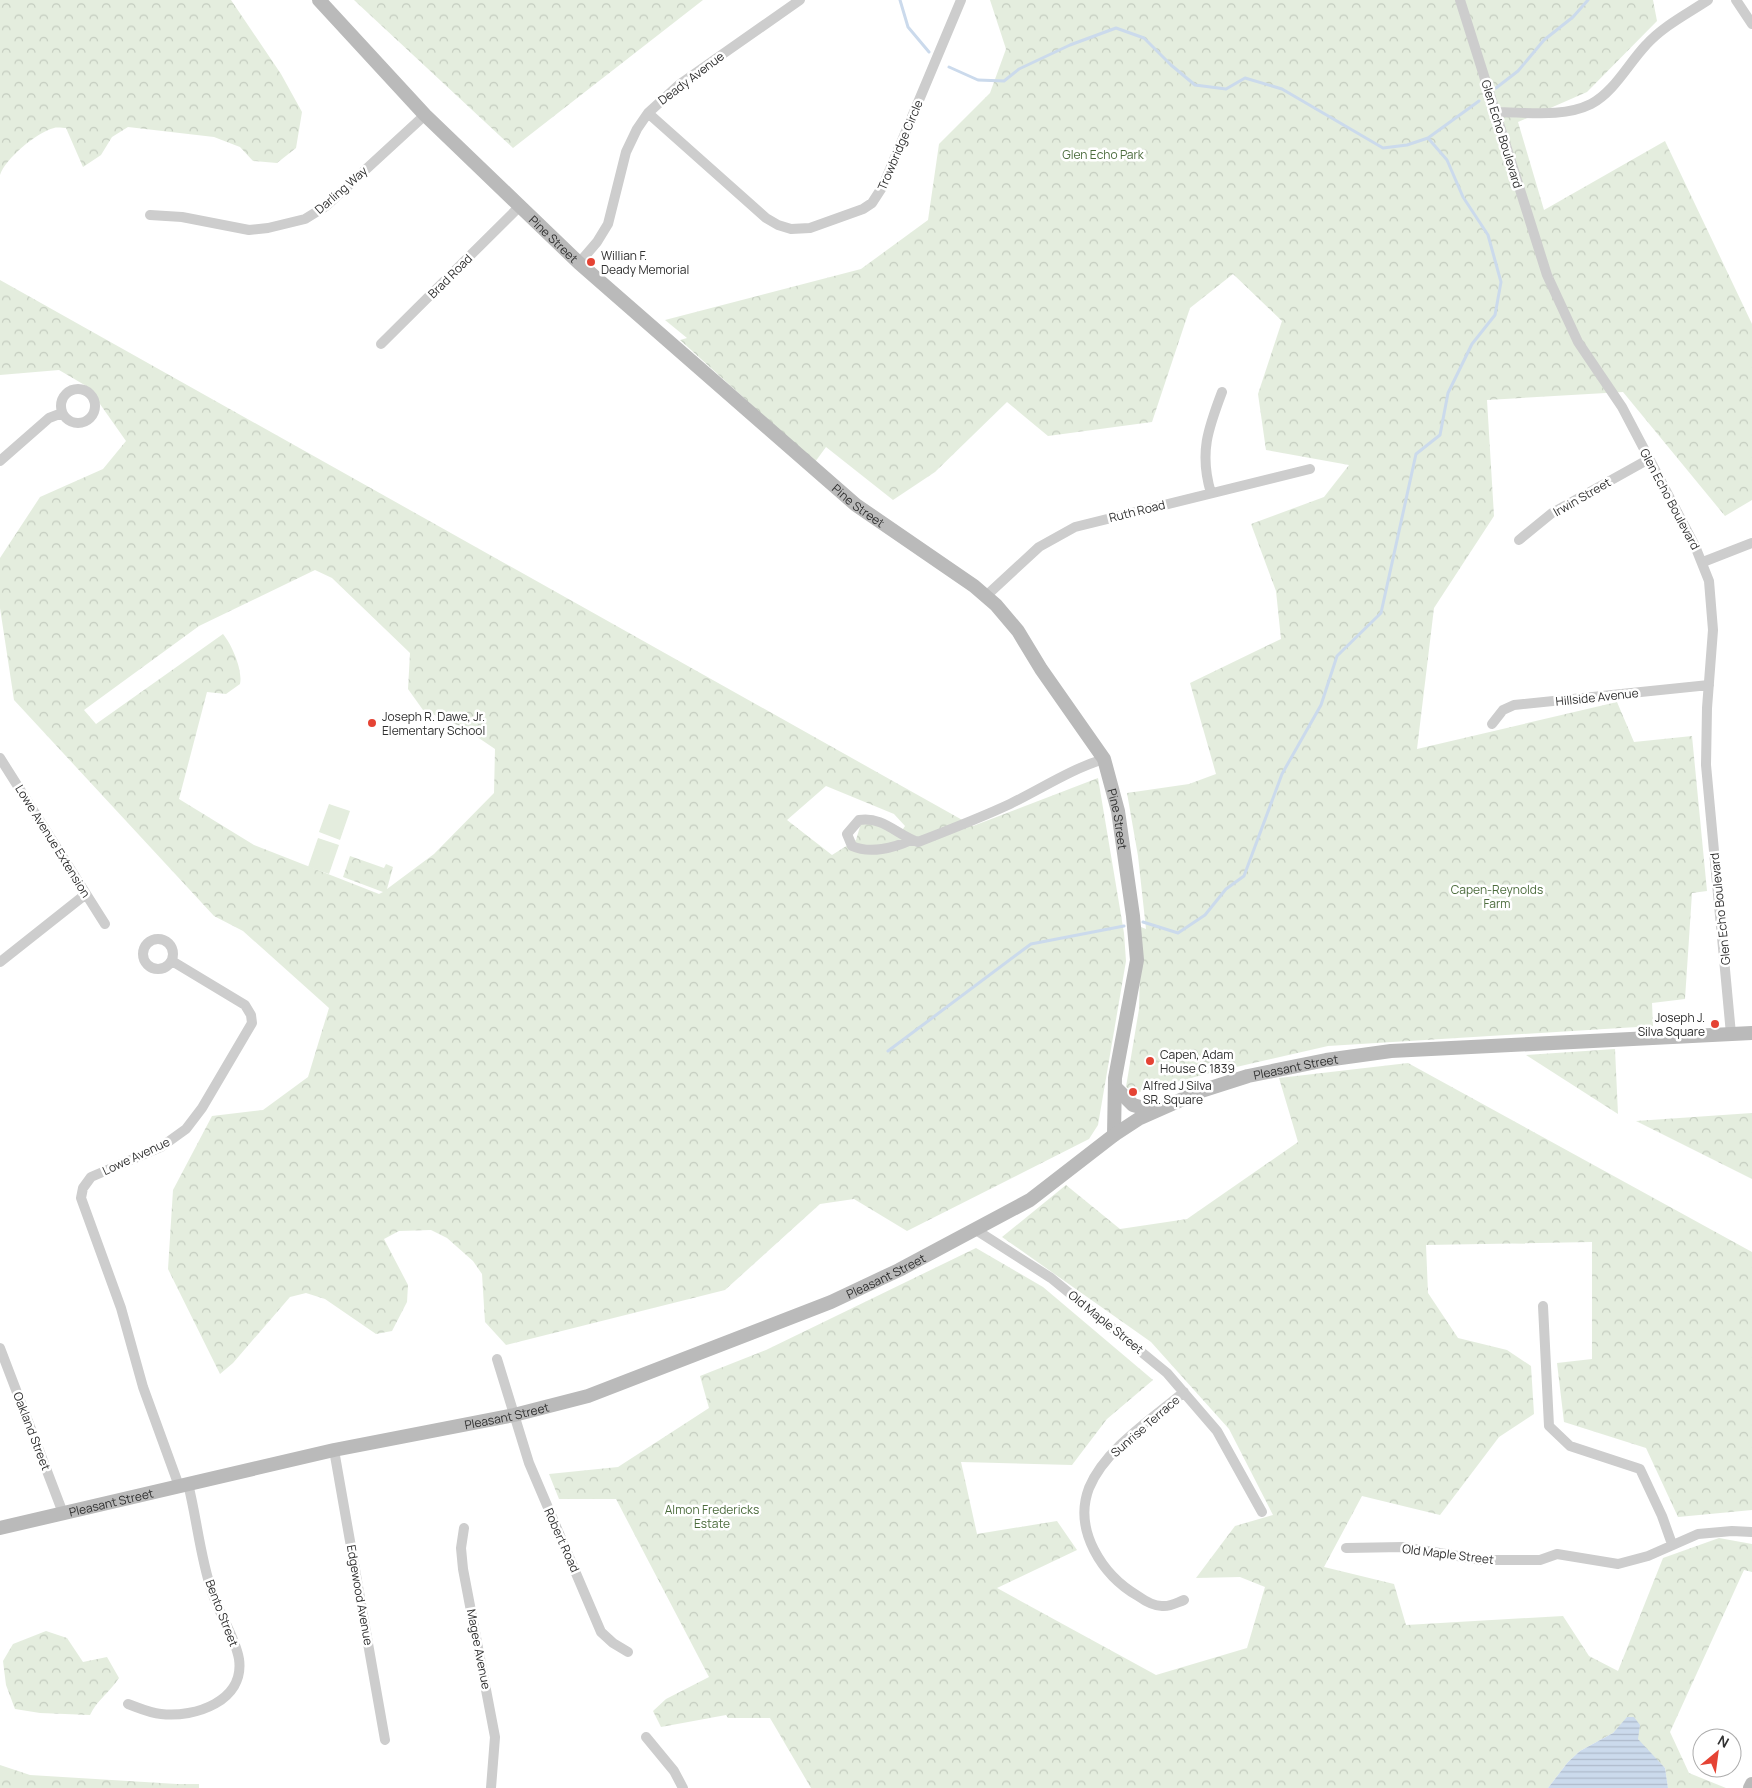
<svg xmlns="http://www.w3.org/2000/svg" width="1752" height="1788" font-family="Manrope,sans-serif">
<defs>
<pattern id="forest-crowns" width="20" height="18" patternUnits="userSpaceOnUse" patternTransform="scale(1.25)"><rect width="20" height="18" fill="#e4edde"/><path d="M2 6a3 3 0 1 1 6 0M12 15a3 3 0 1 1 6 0" fill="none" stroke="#c4ccbf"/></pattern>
<pattern id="water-rules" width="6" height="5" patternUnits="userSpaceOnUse" patternTransform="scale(1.25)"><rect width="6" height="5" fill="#cbdaec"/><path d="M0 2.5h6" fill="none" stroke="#afbbcb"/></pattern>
</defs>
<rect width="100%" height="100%" fill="#fff"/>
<path fill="url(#forest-crowns)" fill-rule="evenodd" d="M 0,0 L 231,0 L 281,74 L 302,112 L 296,148 L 277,163 L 253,161 L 240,147 L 214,137 L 128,127 L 112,137 L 101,155 L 83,167 L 66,128 C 63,128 57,127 54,128 C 37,132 5,159 0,175 Z
M 354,0 L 703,0 L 513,148 Z
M 990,0 L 1653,0 L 1657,21 L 1587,92 L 1518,122 L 1544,210 L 1665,141 L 1752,324 L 1752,500 L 1725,516 L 1623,392 L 1487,400 L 1494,516 L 1434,608 L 1417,749 L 1617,702 L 1634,742 L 1692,736 L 1707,891 L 1692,893 L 1685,999 L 1652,1003 L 1653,1026 L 1328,1046 L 1206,1074 L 1135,1093 L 1126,1087 L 1139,1009 L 1141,927 L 1146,929 L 1138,856 L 1127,793 L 1189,784 L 1216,774 L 1190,683 L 1281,639 L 1276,591 L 1251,524 L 1324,497 L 1349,465 L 1266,450 L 1258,394 L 1282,321 L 1233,274 L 1190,308 L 1152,422 L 1048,436 L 1007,402 L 935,472 L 893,500 L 826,447 L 815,462 L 680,340 L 687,338 L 665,320 L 861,269 L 928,220 L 939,144 L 990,93 L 1006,49 Z
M 0,280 L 973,826 L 1098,778 L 1124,933 L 1126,961 L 1098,1125 L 1089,1139 L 907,1231 L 854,1199 L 820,1204 L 725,1290 L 506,1345 L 485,1322 L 482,1274 L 473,1261 L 447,1238 L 431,1230 L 399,1231 L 384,1239 L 408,1285 L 407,1302 L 392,1331 L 376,1334 L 325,1299 L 306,1293 L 290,1297 L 233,1363 L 220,1374 L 168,1269 L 173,1190 L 212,1116 L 263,1110 L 308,1077 L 329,1008 L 243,931 L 214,916 L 14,700 L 0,608 L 0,558 L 40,497 L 103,469 L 126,441 L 88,387 L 59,370 L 0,375 ZM 315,570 L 332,578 L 410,653 L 408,689 L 423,710 L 464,728 L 495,749 L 494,793 L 434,854 L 387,889 L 393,867 L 386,864 L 384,868 L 350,856 L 343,877 L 383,892 L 379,894 L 254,845 L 179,799 L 207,692 L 226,694 L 240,684 C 243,670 232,645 223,634 L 96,724 L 84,710 L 199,626 ZM 826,786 L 894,814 L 905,826 L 901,832 L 877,824 L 861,823 L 856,840 L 832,855 L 787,820 Z
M 1615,1049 L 1618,1114 L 1526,1055 Z
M 1408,1063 L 1752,1252 L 1752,1510 L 1678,1517 L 1646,1448 L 1564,1422 L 1557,1363 L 1592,1359 L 1592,1242 L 1426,1245 L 1428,1293 L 1458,1338 L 1507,1350 L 1531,1366 L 1534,1414 L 1499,1437 L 1440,1515 L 1362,1496 L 1324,1567 L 1394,1584 L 1406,1625 L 1563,1616 L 1589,1656 L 1618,1671 L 1663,1558 L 1719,1538 L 1752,1544 L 1752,1572 L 1744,1570 L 1670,1732 L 1689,1773 L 1726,1788 L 1668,1788 L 1665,1768 L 1640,1743 L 1628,1717 L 1613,1733 L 1580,1751 L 1568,1762 L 1548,1788 L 811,1788 L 770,1718 L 728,1718 L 726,1715 L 661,1727 L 653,1711 L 666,1699 L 709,1677 L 616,1499 L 559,1499 L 549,1474 L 618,1467 L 709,1408 L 700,1376 L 766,1350 L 976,1248 L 1043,1287 L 1153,1380 L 1107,1419 L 1072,1465 L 961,1462 L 977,1534 L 1057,1521 L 1077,1550 L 997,1588 L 1156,1675 L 1247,1648 L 1265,1587 L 1240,1577 L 1196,1578 L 1235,1526 L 1273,1515 L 1229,1429 L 1151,1342 L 1002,1237 L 1066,1185 L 1120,1229 L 1187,1219 L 1298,1142 L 1279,1078 Z
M 1752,1113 L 1752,1179 L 1636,1121 Z
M 46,1631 L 67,1638 L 83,1662 L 107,1657 L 119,1678 C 110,1692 97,1700 90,1715 L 40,1713 L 15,1709 L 6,1685 L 3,1661 L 13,1644 Z
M 0,1765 L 30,1775 L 177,1784 L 199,1784 L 199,1788 L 0,1788 Z"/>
<path fill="#e4edde" d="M 329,804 L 350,811 L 340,840 L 319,832 Z
M 318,838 L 339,845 L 329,874 L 308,867 Z"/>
<path fill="url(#water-rules)" d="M 1627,1717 L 1634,1717 L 1640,1725 L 1638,1739 L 1665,1768 L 1668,1788 L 1548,1788 L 1568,1762 L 1580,1751 L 1613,1733 Z"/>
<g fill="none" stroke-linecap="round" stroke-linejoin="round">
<path stroke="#cbdaec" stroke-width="3" d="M 900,0 L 908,27 L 929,52
M 949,67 L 978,80 L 1004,81 L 1019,69 L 1070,45 L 1116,28 L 1144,38 L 1171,65 L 1195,85 L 1226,89 L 1245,78 L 1282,89 L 1383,148 L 1407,145 L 1428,138 L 1479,101
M 1496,88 L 1518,71 L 1544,40 L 1573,17 L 1588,0
M 1143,922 L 1178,933 L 1205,915 L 1226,889 L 1244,876 L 1282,774 L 1321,705 L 1337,656 L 1381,613 L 1416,454 L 1440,435 L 1448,393 L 1472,344 L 1495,315 L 1501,282 L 1488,235 L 1463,197 L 1447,160 L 1428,138
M 888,1051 L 1031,944 L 1124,926"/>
<path stroke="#cdcdcd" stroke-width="10" d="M 1460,0 L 1547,275 L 1578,342 L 1622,407 L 1695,546 L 1709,581 L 1713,630 L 1707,708 L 1706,765 L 1731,1034
M 1736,0 L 1752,24
M 1495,112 C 1526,112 1563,118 1591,104 C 1614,92 1628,64 1646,45 C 1663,26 1687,14 1708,0
M 648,113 L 766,218 L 778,225 L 791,229 L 810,228 L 863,209 L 872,203 L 883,186 L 961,0
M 150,215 L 182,217 L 249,230 L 268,228 L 305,219 L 326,206 L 425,115
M 579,263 L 597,242 L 608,224 L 626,152 L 637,129 L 648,113 L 680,84 L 800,0
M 381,344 L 519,207
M61 406a17 17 0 1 1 34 0a17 17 0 1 1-34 0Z
M 0,461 L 49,418 L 62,413
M 1211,493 C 1199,453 1208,429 1222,392
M 1519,540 L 1552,513 L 1649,459
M 1703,562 L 1752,543
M 986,596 L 1039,547 L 1075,527 L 1310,469
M 1492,724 L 1503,710 L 1514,705 L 1709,685
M 0,758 L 105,924
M 911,840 C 894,848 870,854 852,846 L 847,834 L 859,820 C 883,816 897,835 918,842 C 949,830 980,818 1010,804 C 1041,789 1071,769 1104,759
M143 954a15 15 0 1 1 30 0a15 15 0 1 1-30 0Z
M 172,961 L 245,1005 L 251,1015 L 252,1023 L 202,1108 L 186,1129 L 161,1147 L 91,1177 L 83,1188 L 81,1198 L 121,1308 L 143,1387 L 179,1486
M 0,962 L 86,894
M 976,1230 L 1051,1278 L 1167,1373 L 1217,1431 L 1262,1512
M 1543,1306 L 1549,1426 L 1570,1446 L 1640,1469 L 1662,1516 L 1672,1544
M 0,1348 L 63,1513
M 497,1359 L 529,1463 L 601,1632 L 613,1643 L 628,1652
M 334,1450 L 385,1740
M 464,1528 L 461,1548 L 463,1569 L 495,1737 L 491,1788
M 1346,1548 L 1403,1547 L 1482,1560 L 1540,1560 L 1557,1554 L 1618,1564 L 1648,1556 L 1698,1534 L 1732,1531 L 1752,1532
M 1184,1600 C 1176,1603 1170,1607 1162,1606 C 1153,1606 1145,1601 1138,1596 C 1102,1575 1073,1530 1089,1488 C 1105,1449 1153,1418 1184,1392
M 128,1704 C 139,1708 150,1713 161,1714 C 195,1718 245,1701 239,1659 C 235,1636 219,1614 212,1592 C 200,1557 197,1519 188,1484
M 646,1737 L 674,1771 L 683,1788"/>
<g stroke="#bababa" stroke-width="14">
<path id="s1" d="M 319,0 L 425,115 L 579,263 L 856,505 L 974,586 L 996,605 L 1018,631 L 1041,669 L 1104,759 L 1118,811 L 1133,916 L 1137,960 L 1115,1078 L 1114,1135"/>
<path d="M 1115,1087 L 1133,1105 L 1154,1111"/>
<path id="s2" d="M 0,1528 L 334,1450 L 514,1415 L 588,1396 L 831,1302 L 899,1270 L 1030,1200 L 1114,1135 L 1140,1118 L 1201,1091 L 1248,1076 L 1326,1060 L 1391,1051 L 1752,1033"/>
<path d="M 1750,1788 L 1752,1784"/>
</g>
</g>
<g fill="#e54334" stroke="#fff" stroke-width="2">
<circle cx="591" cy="262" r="5"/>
<circle cx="372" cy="723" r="5"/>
<circle cx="1715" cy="1024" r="5"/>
<circle cx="1150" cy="1061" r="5"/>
<circle cx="1133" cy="1092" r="5"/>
</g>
<g text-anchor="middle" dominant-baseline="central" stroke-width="5" stroke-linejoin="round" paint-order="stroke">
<g font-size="12" fill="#303030" stroke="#fff">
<text transform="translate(691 78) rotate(-37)">Deady Avenue</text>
<text transform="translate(1502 134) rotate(73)">Glen Echo Boulevard</text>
<text transform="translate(900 145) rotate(-67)">Trowbridge Circle</text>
<text transform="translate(341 190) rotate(-41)">Darling Way</text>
<text stroke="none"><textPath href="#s1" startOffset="335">Pine Street</textPath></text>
<text transform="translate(450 276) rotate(-45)">Brad Road</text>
<text transform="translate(1582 497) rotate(-30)">Irwin Street</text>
<text transform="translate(1670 499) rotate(62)">Glen Echo Boulevard</text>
<text stroke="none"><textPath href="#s1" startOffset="740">Pine Street</textPath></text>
<text transform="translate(1137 511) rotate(-14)">Ruth Road</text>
<text transform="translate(1597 697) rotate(-6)">Hillside Avenue</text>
<text stroke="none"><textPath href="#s1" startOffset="1160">Pine Street</textPath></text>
<text transform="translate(53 841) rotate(58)">Lowe Avenue Extension</text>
<text transform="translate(1720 909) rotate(-96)">Glen Echo Boulevard</text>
<text stroke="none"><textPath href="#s2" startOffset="1389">Pleasant Street</textPath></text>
<text transform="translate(136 1156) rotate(-25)">Lowe Avenue</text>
<text stroke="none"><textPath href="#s2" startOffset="924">Pleasant Street</textPath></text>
<text transform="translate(1106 1322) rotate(39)">Old Maple Street</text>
<text stroke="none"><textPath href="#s2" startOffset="519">Pleasant Street</textPath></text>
<text transform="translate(1145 1426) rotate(-41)">Sunrise Terrace</text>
<text transform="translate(32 1431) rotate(69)">Oakland Street</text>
<text stroke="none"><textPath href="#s2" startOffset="114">Pleasant Street</textPath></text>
<text transform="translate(562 1540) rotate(66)">Robert Road</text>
<text transform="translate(1448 1554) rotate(7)">Old Maple Street</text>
<text transform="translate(360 1595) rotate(80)">Edgewood Avenue</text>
<text transform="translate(222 1613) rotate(69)">Bento Street</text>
<text transform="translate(479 1649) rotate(79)">Magee Avenue</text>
</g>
<g font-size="12" fill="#4c6c3d" stroke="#fff">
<text x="1103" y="154">Glen Echo Park</text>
<text x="1497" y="889">Capen-Reynolds<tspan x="1497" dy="14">Farm</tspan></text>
<text x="712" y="1509">Almon Fredericks<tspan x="712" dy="14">Estate</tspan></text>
</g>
<g font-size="12" fill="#303030" stroke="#fff" text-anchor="start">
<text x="601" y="255">Willian F.<tspan x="601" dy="14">Deady Memorial</tspan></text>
<text x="382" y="716">Joseph R. Dawe, Jr.<tspan x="382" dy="14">Elementary School</tspan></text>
<text x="1705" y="1017" text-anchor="end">Joseph J.<tspan x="1705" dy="14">Silva Square</tspan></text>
<text x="1160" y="1054">Capen, Adam<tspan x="1160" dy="14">House C 1839</tspan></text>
<text x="1143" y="1085">Alfred J Silva<tspan x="1143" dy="14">SR. Square</tspan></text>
</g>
</g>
<g transform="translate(1717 1753) rotate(29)"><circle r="24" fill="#ffffff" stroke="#acacac"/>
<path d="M0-4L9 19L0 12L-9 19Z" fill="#e54334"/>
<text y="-8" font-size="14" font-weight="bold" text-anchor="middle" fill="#303030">N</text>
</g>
</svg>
